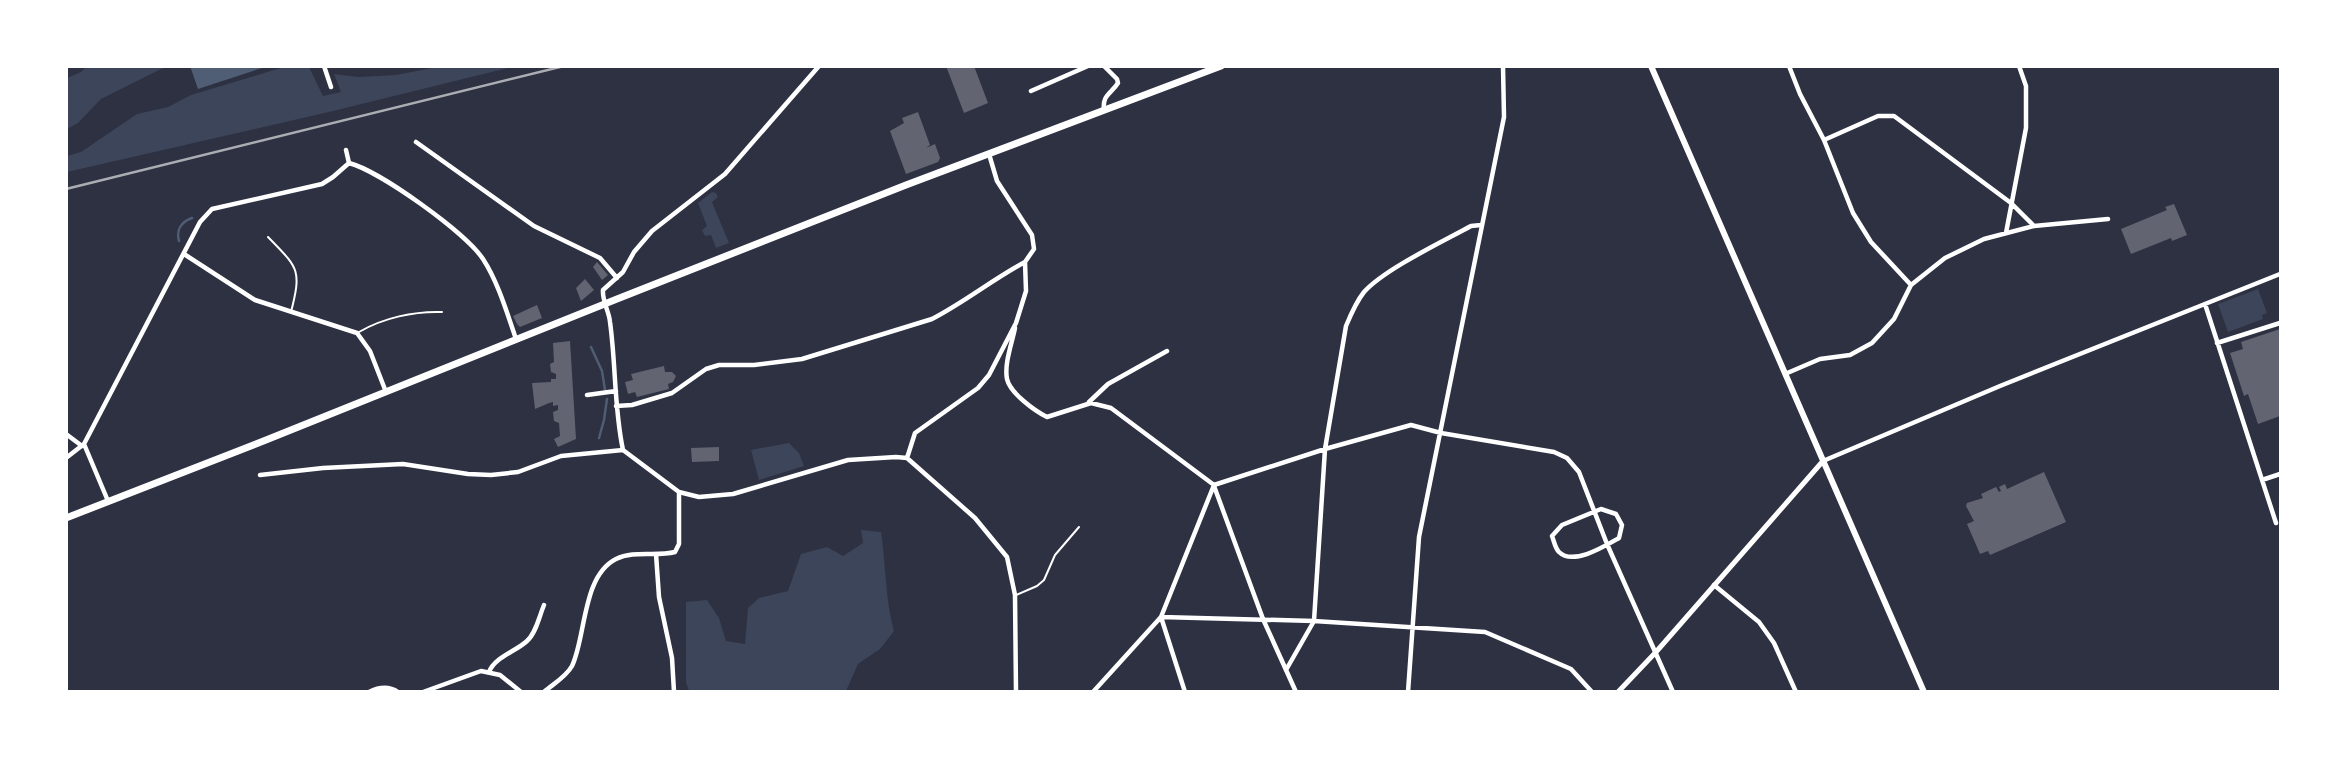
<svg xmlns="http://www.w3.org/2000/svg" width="2347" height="758" font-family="Arial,sans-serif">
<rect width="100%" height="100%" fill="#2d3142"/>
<path fill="#3c4559" d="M 306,66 L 309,67 L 323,96 L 341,92 L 334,74 L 358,77 L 396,75 L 437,67 L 512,67 L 329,112 L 67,172 L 67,156 L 81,152 L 137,114 L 168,107 L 191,95 L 284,67 Z
M 86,67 L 86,66 L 165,67 L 101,99 L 78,123 L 67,129 L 67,78 L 81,72 Z
M 712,192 L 716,193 L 718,197 L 712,202 L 729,243 L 716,248 L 711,235 L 705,236 L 702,230 L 707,226 L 698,203 Z
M 2258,289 L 2267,313 L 2262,315 L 2263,319 L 2228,332 L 2218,304 Z
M 789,443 L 799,453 L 804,466 L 759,480 L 751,450 Z
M 861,530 L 881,532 C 886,565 885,599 894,631 L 880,649 L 858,664 L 846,691 L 689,691 L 686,682 L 686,602 L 707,600 L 719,618 L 726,641 L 745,644 L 748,608 L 759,598 L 788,591 L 801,554 L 827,547 L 843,556 L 863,543 Z"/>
<path fill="#4f5d75" d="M 190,66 L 265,66 L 265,67 L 198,89 Z"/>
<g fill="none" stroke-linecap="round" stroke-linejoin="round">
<path stroke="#4f5d75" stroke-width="2.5" d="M 179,241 C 176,230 181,222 192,218
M 591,347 L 602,371 L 605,390
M 599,438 L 604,420 L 607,399"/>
</g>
<path fill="#626471" d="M 946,66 L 974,66 L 988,103 L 964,113 Z
M 918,112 L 930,145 L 926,148 L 935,144 L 940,158 L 938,162 L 906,174 L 890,131 L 904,123 L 902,118 Z
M 2174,204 L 2187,235 L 2172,241 L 2171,238 L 2131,254 L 2121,229 L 2167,210 L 2165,207 Z
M 597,262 L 608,275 L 602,280 L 593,267 Z
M 585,279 L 594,290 L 581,301 L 576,288 Z
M 537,305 L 542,318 L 520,327 L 517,324 L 513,316 Z
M 2280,329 L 2280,416 L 2258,424 L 2248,394 L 2244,396 L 2230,353 L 2243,349 L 2241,342 Z
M 570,341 L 576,439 L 558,447 L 554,439 L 560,436 L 559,423 L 554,421 L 553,412 L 558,410 L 558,405 L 553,406 L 553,402 L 549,403 L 535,409 L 532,383 L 551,382 L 551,379 L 556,379 L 556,374 L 551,372 L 550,364 L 554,362 L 553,343 Z
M 664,366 L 665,372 L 672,372 L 676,376 L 673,382 L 668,384 L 669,389 L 637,397 L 635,392 L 628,394 L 625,382 L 633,380 L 631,374 Z
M 719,447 L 719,461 L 692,462 L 691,448 Z
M 2044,472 L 2066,522 L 1990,555 L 1988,551 L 1980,554 L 1967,524 L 1974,521 L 1966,506 L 1967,503 L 1983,498 L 1981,494 L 1996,487 L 1999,492 L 2001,491 L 1999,487 L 2005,484 L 2007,489 Z"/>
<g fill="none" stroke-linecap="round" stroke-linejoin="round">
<path stroke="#fff" stroke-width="2" d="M 268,237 C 298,268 302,269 291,312
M 359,332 C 383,318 414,311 442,312
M 1016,595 L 1037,586 L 1044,580 L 1055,555 L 1079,527"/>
<path stroke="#fff" stroke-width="4.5" d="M 324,66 L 331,87
M 1104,66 L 1117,79 L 1118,83 C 1111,94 1102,95 1104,110
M 1789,66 L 1800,94 L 1824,140 L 1853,213 L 1871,242 L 1911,285
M 1031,91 L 1088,66
M 1824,140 L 1878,116 L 1894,116 L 2011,203 L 2034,226
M 416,142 L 534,226 L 600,258 L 617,278
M 346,150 L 349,163
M 349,163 C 380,171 466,233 483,259 C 498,282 507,313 516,339
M 2006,233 L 2026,128 L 2026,86 L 2019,66
M 184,254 L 255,300 L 357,333 L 370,351 L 386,392
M 2205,304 L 2276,523
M 1015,328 C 1012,343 1004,364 1007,379 C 1010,393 1035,411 1047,417 L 1091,403 L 1111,408 L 1214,485
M 2217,343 L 2280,323
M 1785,374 L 1820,359 L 1850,355 L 1872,343 L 1894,319 L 1911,285 L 1945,258 L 1984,239 L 2034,226 L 2108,219
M 587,395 L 616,391
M 1089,402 L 1108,384 L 1167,351
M 616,406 L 632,405 L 672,393 L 706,369 L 719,365 L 754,365 L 802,359 L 932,319 C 965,302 993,279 1025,262
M 66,434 L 82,446
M 84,444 L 108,501
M 623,450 C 614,408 616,365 610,322 C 609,311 602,301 603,290 L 623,272 L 634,252 L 652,231 L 725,174 L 819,66
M 66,458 L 84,444 L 200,222 L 212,209 L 322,184 L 333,177 L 349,163
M 907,458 L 915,433 L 978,388 L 989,375 L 1016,323 L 1026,291 L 1025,262 L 1034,249 L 1032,235 L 997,181 L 989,154
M 1823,461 L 2000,386 L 2280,274
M 260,475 L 323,468 L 403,464 L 468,474 L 491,475 L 518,472 L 561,456 L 623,450 L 679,492 L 699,497 L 733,494 L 848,460 L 896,457 L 907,458 L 975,518 L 1007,557 L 1015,595 L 1016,692
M 2262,480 L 2280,474
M 1214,485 L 1325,449 L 1411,425 L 1441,433 L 1554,452 L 1567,458 L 1579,472 L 1607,544 L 1673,692
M 1214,486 L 1263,619 L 1296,692
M 1601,509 L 1616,514 L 1622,525 L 1619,538 C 1605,546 1573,566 1559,552 C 1555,548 1554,541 1552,536 L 1562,525 Z
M 656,554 L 659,597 L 672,658 L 674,692
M 1714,585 L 1759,622 L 1774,643 L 1796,692
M 1161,617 L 1314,621 L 1485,632 L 1571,669 L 1592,692
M 1161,617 L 1185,692
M 1286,670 L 1314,621 L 1325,449 L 1346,326 C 1351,314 1356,302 1364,292 C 1385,269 1442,242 1471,226 L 1481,225
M 489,672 C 495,657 515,652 527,641 C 536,633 539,617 544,605
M 369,692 C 379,687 389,686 398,692
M 423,692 L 481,671 L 500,675 L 521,692
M 544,692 C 553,684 566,677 572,666 C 586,637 582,576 616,559 C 634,550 656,557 675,552 L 679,544 L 679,492
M 1093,692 L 1161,617 L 1214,485
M 1408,692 L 1419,537 L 1504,117 L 1503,66"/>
<path stroke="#fff" stroke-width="5" d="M 1618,692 L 1656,652 L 1823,461"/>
<path stroke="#fff" stroke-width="6" d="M 1651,66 L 1924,692"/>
<path stroke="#fff" stroke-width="7" d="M 66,518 L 266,440 L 617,299 L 906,185 L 1221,66"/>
<path stroke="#abadb3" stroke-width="2.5" d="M 66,189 L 564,66"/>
</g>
<rect width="2347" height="758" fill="none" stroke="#ffffff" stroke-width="136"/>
</svg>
